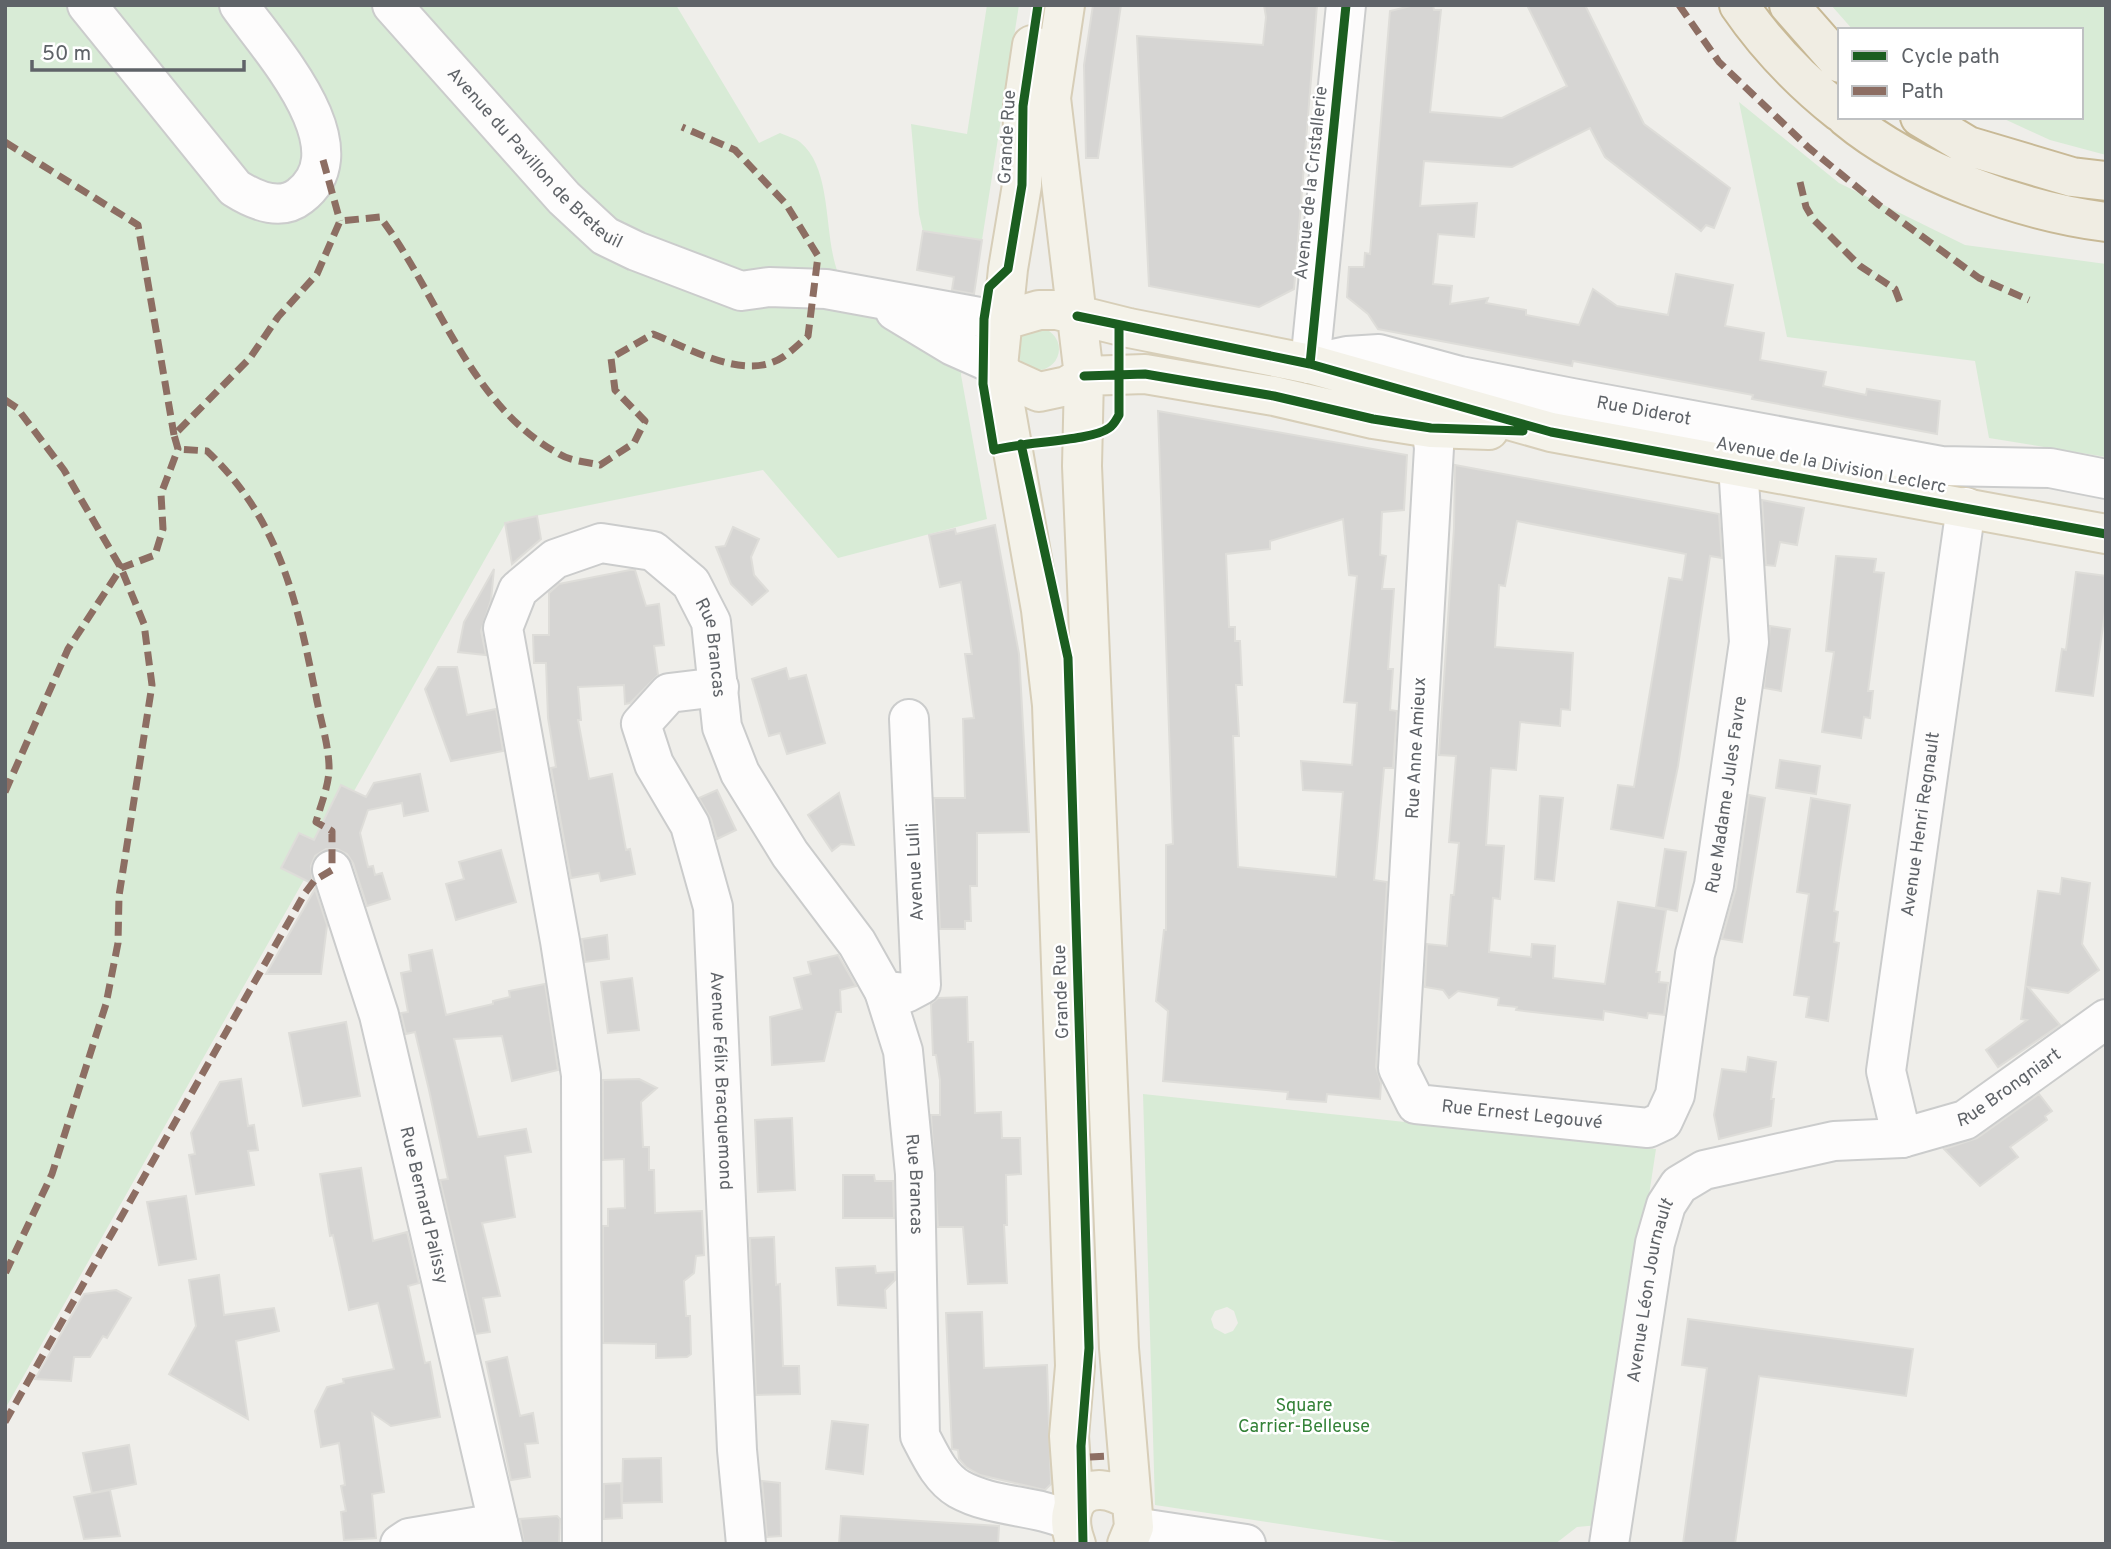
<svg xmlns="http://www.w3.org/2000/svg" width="2111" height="1549" font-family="Overpass,sans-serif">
<rect width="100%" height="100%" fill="#efeeea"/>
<path fill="#d8ebd6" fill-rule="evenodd" d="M 5,5 L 676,5 L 759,143 L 780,133 C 786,136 795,138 800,142 C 833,169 823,234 838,273 L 974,295 L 961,375 L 987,519 L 838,558 L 763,470 L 506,522 L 5,1409 Z
M 987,5 L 1019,5 L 982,240 L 923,231 L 919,214 L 911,124 L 967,134 Z
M 1831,5 L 2106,5 L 2106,155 L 2050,140 L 2000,117 L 2081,117 L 2081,30 L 1853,30 Z
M 1739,102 L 1839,183 L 1965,245 L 2106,264 L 2106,457 L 1989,438 L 1975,361 L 1787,337 Z
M1017 349a21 21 0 1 1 42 0a21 21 0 1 1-42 0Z
M 1143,1094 L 1656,1149 L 1599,1525 L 1577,1527 L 1555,1544 L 1412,1544 L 1155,1505 ZM 1227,1307 L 1234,1311 L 1238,1323 L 1233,1331 L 1225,1334 L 1214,1328 L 1211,1319 L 1215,1311 Z"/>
<path fill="#d6d5d3" stroke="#deddd9" stroke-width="2" fill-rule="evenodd" d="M 1093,5 L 1121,5 L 1098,158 L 1086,158 L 1084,65 Z
M 1264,5 L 1317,5 L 1294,289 L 1259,307 L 1149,286 L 1137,36 L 1263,45 L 1266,17 Z
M 1415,5 L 1433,5 L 1434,10 L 1441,10 L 1430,112 L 1502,118 L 1567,86 L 1527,5 L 1585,5 L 1644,124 L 1730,188 L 1714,228 L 1706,225 L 1701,231 L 1605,157 L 1590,128 L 1512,167 L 1424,161 L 1420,206 L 1477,203 L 1474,237 L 1438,234 L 1433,284 L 1452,286 L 1450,304 L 1488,298 L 1486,303 L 1526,310 L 1526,315 L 1579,325 L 1593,289 L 1617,306 L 1668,315 L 1676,274 L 1733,285 L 1725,326 L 1764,333 L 1760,360 L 1826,372 L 1823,386 L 1866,395 L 1867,389 L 1940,401 L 1937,434 L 1752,399 L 1753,395 L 1573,361 L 1572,366 L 1378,329 L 1368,314 L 1347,297 L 1349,267 L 1364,267 L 1365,253 L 1370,254 L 1390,11 Z
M 923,231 L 982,240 L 974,294 L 952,290 L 954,277 L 917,270 Z
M 1158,411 L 1407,455 L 1404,510 L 1382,512 L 1380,555 L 1386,556 L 1382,589 L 1394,589 L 1388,669 L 1393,669 L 1390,710 L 1397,711 L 1393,768 L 1384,768 L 1374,880 L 1387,882 L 1376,1067 L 1381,1083 L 1380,1099 L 1327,1094 L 1326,1102 L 1287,1099 L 1288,1092 L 1163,1081 L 1168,1011 L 1156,1001 L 1164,930 L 1166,930 L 1166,845 L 1173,844 ZM 1343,519 L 1349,575 L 1357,576 L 1344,702 L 1357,703 L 1352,765 L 1301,761 L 1303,790 L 1343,792 L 1336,877 L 1238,867 L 1233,736 L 1239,736 L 1236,685 L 1242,685 L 1240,641 L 1235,641 L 1235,627 L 1229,627 L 1226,554 L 1270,549 L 1270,541 Z
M 1455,465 L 1719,514 L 1722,558 L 1710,556 L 1678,766 L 1663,838 L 1611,829 L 1618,785 L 1634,787 L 1669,578 L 1682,580 L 1686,554 L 1517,521 L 1505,586 L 1499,585 L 1495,647 L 1573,653 L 1570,710 L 1561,709 L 1560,726 L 1520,722 L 1516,770 L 1491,768 L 1486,845 L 1504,846 L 1500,899 L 1493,898 L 1489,952 L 1531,957 L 1532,944 L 1555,946 L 1553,978 L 1605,984 L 1618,902 L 1666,910 L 1656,972 L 1660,972 L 1659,982 L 1668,983 L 1664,1015 L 1648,1013 L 1647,1018 L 1604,1011 L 1603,1020 L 1516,1010 L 1517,1007 L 1498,1005 L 1499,998 L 1458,991 L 1449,998 L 1443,990 L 1425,987 L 1427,944 L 1447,946 L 1451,895 L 1454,895 L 1459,843 L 1449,842 L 1456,756 L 1439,755 L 1454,528 Z
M 1762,500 L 1804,508 L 1797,545 L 1780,542 L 1775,566 L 1766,565 Z
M 537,516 L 541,539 L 512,564 L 505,523 Z
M 995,525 L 1019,654 L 1029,832 L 977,833 L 977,886 L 970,886 L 971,921 L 965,921 L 965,929 L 940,929 L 934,798 L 965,798 L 963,719 L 974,718 L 965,654 L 972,654 L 961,582 L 940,587 L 929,535 L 955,529 L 956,534 Z
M 733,527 L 759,539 L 751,557 L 754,575 L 768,591 L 752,605 L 731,584 L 716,547 L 725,546 Z
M 1836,556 L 1876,559 L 1874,572 L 1884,573 L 1868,691 L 1873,691 L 1870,718 L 1864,717 L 1861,738 L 1822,732 L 1834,652 L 1826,651 Z
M 494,569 L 491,600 L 481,631 L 486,655 L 458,652 L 464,622 Z
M 630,570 L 635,570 L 646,606 L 659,604 L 664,645 L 654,646 L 658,675 L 630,703 L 625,704 L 624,685 L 578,687 L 581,720 L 578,720 L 589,779 L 612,774 L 626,850 L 630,849 L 635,874 L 601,881 L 599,873 L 571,878 L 551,768 L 556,767 L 548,718 L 546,663 L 534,663 L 533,635 L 549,635 L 549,593 L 559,584 Z
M 2076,572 L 2106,576 L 2106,605 L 2093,696 L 2056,691 L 2062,649 L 2066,650 Z
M 1770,626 L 1790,629 L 1781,691 L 1764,688 Z
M 438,667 L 457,667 L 467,715 L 496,709 L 503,751 L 451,761 L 425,689 Z
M 786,668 L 789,679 L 806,675 L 825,743 L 787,754 L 780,733 L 769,736 L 752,679 Z
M 1780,760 L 1820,766 L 1816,794 L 1776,788 Z
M 420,774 L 428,811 L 404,816 L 402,803 L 368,810 L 360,833 L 368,867 L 373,866 L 375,875 L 382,873 L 390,899 L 367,906 L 353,863 L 347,854 L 337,849 L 326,849 L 315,856 L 311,866 L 313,884 L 281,868 L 299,833 L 314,840 L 341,785 L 366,797 L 374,783 Z
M 717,790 L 736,830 L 717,839 L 711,819 L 699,798 Z
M 839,793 L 854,845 L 841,844 L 832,851 L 808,815 Z
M 1749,795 L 1765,798 L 1742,942 L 1722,939 L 1736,888 Z
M 1540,796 L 1563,798 L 1554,881 L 1535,879 Z
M 1811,798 L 1850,805 L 1834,911 L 1838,912 L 1834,942 L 1839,943 L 1828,1021 L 1806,1017 L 1809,997 L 1794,995 L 1809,894 L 1797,892 Z
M 1665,849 L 1686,852 L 1677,911 L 1656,907 Z
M 501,850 L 516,902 L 456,920 L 446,884 L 464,879 L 459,862 Z
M 2062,878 L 2090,883 L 2082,944 L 2099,970 L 2068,993 L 2028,987 L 2060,1025 L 1998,1067 L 1986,1050 L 2027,1020 L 2021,1019 L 2038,891 L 2060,894 Z
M 315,889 L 327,925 L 321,974 L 266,974 Z
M 607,935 L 609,959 L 585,962 L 582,939 Z
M 432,950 L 446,1015 L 493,1004 L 493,1001 L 510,997 L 509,991 L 545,984 L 558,1070 L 512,1081 L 502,1036 L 454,1039 L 478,1137 L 526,1129 L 531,1152 L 505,1156 L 515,1217 L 482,1223 L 500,1296 L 483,1298 L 490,1332 L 476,1334 L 440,1180 L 448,1179 L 429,1090 L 415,1032 L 406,1034 L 401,1013 L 408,1012 L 401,973 L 411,971 L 409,955 Z
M 838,955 L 856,986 L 840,990 L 841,1012 L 836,1012 L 824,1061 L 772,1065 L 770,1017 L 802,1009 L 794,978 L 811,974 L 808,962 Z
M 632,978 L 639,1030 L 608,1033 L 601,982 Z
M 967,997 L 968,1042 L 973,1042 L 975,1113 L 1001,1112 L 1002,1138 L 1020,1138 L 1021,1174 L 1006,1175 L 1007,1225 L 1004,1225 L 1007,1283 L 968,1284 L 963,1227 L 938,1227 L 931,1115 L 940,1115 L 940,1080 L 936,1055 L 933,1055 L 931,1004 L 938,998 Z
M 346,1022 L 360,1096 L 303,1106 L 289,1033 Z
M 1748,1057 L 1776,1062 L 1771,1099 L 1774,1099 L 1771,1126 L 1719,1139 L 1714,1115 L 1722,1069 L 1746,1072 Z
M 241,1079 L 248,1126 L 254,1125 L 258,1150 L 248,1151 L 254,1185 L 196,1194 L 189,1155 L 195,1154 L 191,1133 L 220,1082 Z
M 639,1079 L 657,1088 L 641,1102 L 643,1147 L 649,1147 L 649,1170 L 654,1170 L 655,1213 L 702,1211 L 704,1255 L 696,1256 L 694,1273 L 684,1281 L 686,1316 L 690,1316 L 691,1354 L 687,1357 L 656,1358 L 656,1344 L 603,1343 L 603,1226 L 608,1226 L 608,1209 L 625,1208 L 624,1159 L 603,1160 L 603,1080 Z
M 2039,1094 L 2052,1111 L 2045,1116 L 2047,1120 L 2010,1147 L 2018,1157 L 1980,1186 L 1944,1149 L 1977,1138 Z
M 792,1118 L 795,1190 L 758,1192 L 755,1120 Z
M 361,1168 L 373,1241 L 407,1232 L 419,1283 L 408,1286 L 425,1363 L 430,1362 L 440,1417 L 391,1426 L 372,1413 L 384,1492 L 372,1494 L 376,1538 L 344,1540 L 341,1512 L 346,1511 L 341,1486 L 345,1485 L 339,1443 L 321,1447 L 315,1411 L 327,1387 L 344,1383 L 343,1379 L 394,1369 L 378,1303 L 349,1310 L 333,1235 L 330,1236 L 320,1174 Z
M 843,1175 L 874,1175 L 875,1181 L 893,1181 L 894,1218 L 843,1218 Z
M 186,1196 L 196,1259 L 159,1265 L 147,1202 Z
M 774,1237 L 776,1285 L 780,1284 L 783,1366 L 799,1366 L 800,1394 L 756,1395 L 750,1238 Z
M 875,1266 L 876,1273 L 895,1272 L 895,1280 L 885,1290 L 886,1308 L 838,1305 L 836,1268 Z
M 219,1275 L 224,1315 L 274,1308 L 279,1331 L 236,1341 L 248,1419 L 169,1374 L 196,1326 L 189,1280 Z
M 116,1290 L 131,1298 L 107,1338 L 103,1336 L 90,1357 L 74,1357 L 71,1381 L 35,1379 L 84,1294 Z
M 982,1312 L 984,1368 L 1047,1365 L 1051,1484 L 1045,1490 L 980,1475 L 966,1467 L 959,1459 L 958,1450 L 952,1449 L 946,1313 Z
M 1688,1319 L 1913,1349 L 1906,1396 L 1759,1376 L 1735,1544 L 1683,1544 L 1707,1368 L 1682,1365 Z
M 507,1357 L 520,1416 L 533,1413 L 538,1443 L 525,1444 L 530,1477 L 511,1480 L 486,1362 Z
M 832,1421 L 868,1425 L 863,1474 L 826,1469 Z
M 129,1445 L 136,1484 L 92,1493 L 83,1453 Z
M 661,1458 L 662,1502 L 622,1503 L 623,1459 Z
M 762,1481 L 780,1483 L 781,1536 L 767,1537 Z
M 621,1483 L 622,1518 L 604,1519 L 604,1484 Z
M 110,1490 L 120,1536 L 84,1539 L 74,1497 Z
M 557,1516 L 560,1519 L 559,1544 L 524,1544 L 520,1519 Z
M 841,1516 L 999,1526 L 998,1544 L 839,1544 Z"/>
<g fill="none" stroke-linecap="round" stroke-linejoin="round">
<g stroke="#cbcccc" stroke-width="42">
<g id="minor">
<path d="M 87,5 L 235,188 C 254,200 280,212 300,196 C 363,148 269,48 239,5"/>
<path id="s1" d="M 392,5 L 564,198 L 605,236 L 636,251 L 741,291 L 769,287 L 826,289 L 1001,321"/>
<path d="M 895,311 L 953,346 L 998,366"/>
<path id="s2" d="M 1310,364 L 1347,356 L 1379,354 L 1460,376 L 1572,398 L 1941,466 L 2050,468 L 2106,479"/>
<path d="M 1310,364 L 1346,5"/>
<path id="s3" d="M 1431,428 L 1434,448 L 1398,1068 L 1416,1104 L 1648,1128 L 1663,1121 L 1675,1095 L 1695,954 L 1714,885 L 1749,642 L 1738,464"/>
<path id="s4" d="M 719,687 L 669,693 L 641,724 L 654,764 L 690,825 L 713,907 L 737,1450 L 746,1544"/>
<path id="s5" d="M 332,870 L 379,1015 L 503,1544"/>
<path d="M 884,991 L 906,993 L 921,985 L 909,719"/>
<path id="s6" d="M 1902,1138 L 1886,1071 L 1966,507"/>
<path d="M 1134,1527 L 1246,1544"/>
<path d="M 400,1544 L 409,1538 L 498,1523"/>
<path id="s7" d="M 582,1544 L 581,1075 L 560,941 L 503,628 L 518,590 L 555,559 L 601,543 L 653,551 L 691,583 L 711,622 L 722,727 L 740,773 L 790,854 L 857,943 L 884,991 L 903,1051 L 915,1174 L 920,1436 C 930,1455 940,1478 959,1489 C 993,1508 1035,1504 1070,1521"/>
<path id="s8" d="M 1609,1544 L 1655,1243 L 1666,1205 L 1679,1185 L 1704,1170 L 1834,1141 L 1902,1138 L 1965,1120 L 2106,1019"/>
</g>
</g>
<g stroke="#d7ceb8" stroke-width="42">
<path id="major" d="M 1065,5 L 1051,98 L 1084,376 L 1082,466 L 1119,1348 L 1134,1527 L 1127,1544
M 1032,45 L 1023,106 L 1022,185 L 1008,269 L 998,366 L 1041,610 L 1052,705 L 1075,1366 L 1069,1436 L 1074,1505
M 1001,321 L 1039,310 L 1057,310 L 1129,328 L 1310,364 L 1551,432 L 2106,534
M 998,366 L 1006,377 L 1039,392 L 1067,386 L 1084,376 L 1145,374 L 1274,396 L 1373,419 L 1431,428 L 1489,430
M 1076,1544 C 1059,1500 1089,1475 1129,1500"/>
</g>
<g stroke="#c8b996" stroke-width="42">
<path id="highway" d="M 1739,5 C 1767,46 1801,81 1840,112
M 1789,5 L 1840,63
M 1846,117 C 1912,172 2021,211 2106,222
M 1920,117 L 1968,146 L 2072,177 L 2106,181"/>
</g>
<use href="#minor" stroke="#fdfcfc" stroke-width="38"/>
<use href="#major" stroke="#f4f2e9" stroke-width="38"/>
<use href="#highway" stroke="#f0ede3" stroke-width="38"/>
<path stroke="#8d6e63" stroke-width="7" stroke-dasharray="14 7" stroke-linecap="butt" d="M 1679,5 L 1719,62 L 1809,148 L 1879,205 L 1979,278 L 2029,300
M 5,142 L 138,225 L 174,435
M 323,160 L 340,221
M 1800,182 L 1806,207 L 1813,219 L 1860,266 L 1895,289 L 1900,302
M 5,400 L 17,408 L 64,470 L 121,568 L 144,624 L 152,685 L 119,896 L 118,943 L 106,1004 L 52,1174 L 5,1274
M 5,792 L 68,649 L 121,568 L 155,555 L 163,529 L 161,494 L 178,449 L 174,435 L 250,358 L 278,317 L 317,274 L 340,221 L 380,217 C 439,295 468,404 559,454 C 570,461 587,462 600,465 L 634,443 L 645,421 L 615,390 L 611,358 L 653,334 C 689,348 745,382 783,357 C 792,351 800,343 808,336 L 818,256 L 786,204 L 735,150 L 682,127
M 5,1422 L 305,893 L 315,880 L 332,870 L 332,831 L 316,822 C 321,804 330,783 329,765 C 328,742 320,718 316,696 C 297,601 280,520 207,451 L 178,449
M 1090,1457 L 1109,1456"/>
<g stroke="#fff" stroke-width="13">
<path id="cycleway" d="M 1038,5 L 1023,106 L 1022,185 L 1008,269 L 989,287 L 984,319 L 983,384 L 994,450 C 1021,442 1092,441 1109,428 C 1114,425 1116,420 1119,415 L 1119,326
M 1077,316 L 1310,364 L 1551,432 L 2106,534
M 1310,364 L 1346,5
M 1084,376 L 1145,374 L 1274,396 L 1373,419 L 1431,428 L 1523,431
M 1021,444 L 1068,658 L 1089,1348 L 1081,1446 L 1083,1544"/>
</g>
<use href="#cycleway" stroke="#1b5e20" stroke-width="9"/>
</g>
<g text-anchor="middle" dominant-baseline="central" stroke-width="5" stroke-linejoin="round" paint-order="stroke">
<g font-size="18" fill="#5f6368" stroke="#fff">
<text transform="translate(1008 137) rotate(-87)">Grande Rue</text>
<text stroke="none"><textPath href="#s1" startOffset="210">Avenue du Pavillon de Breteuil</textPath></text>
<text transform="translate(1312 183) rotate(-84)">Avenue de la Cristallerie</text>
<text stroke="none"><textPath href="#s2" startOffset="341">Rue Diderot</textPath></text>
<text transform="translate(1831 466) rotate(11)">Avenue de la Division Leclerc</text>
<text stroke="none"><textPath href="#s7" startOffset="1232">Rue Brancas</textPath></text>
<text transform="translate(1417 748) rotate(-87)">Rue Anne Amieux</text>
<text stroke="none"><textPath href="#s3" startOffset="1265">Rue Madame Jules Favre</textPath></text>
<text stroke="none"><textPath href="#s6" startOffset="318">Avenue Henri Regnault</textPath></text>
<text transform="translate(916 872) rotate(-93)">Avenue Lulli</text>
<text transform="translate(1062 992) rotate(-92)">Grande Rue</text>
<text stroke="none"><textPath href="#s4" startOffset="464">Avenue Félix Bracquemond</textPath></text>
<text stroke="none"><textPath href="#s8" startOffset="718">Rue Brongniart</textPath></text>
<text stroke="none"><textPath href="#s3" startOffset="788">Rue Ernest Legouvé</textPath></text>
<text stroke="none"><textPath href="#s7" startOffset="1820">Rue Brancas</textPath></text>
<text stroke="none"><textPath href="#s5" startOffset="348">Rue Bernard Palissy</textPath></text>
<text stroke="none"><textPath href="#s8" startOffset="257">Avenue Léon Journault</textPath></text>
</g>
<g font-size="18" fill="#348238" stroke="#fff">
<text x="1304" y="1406">Square<tspan x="1304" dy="21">Carrier-Belleuse</tspan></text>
</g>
</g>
<rect width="2111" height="1549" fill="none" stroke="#5f6368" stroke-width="14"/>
<rect x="1838" y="28" width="245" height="91" fill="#ffffff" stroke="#bfc1c3" stroke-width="2"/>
<rect x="1852" y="51" width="35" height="10" fill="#1b5e20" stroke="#bfc1c3" stroke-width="2"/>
<text x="1901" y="63" font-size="21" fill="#5f6368">Cycle path</text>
<rect x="1852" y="86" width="35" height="10" fill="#8d6e63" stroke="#bfc1c3" stroke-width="2"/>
<text x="1901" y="98" font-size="21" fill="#5f6368">Path</text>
<path d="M32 60v10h212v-10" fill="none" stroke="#5f6368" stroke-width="3.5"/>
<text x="42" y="60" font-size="21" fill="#5f6368" stroke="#ffffff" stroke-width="5" paint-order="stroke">50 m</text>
</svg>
